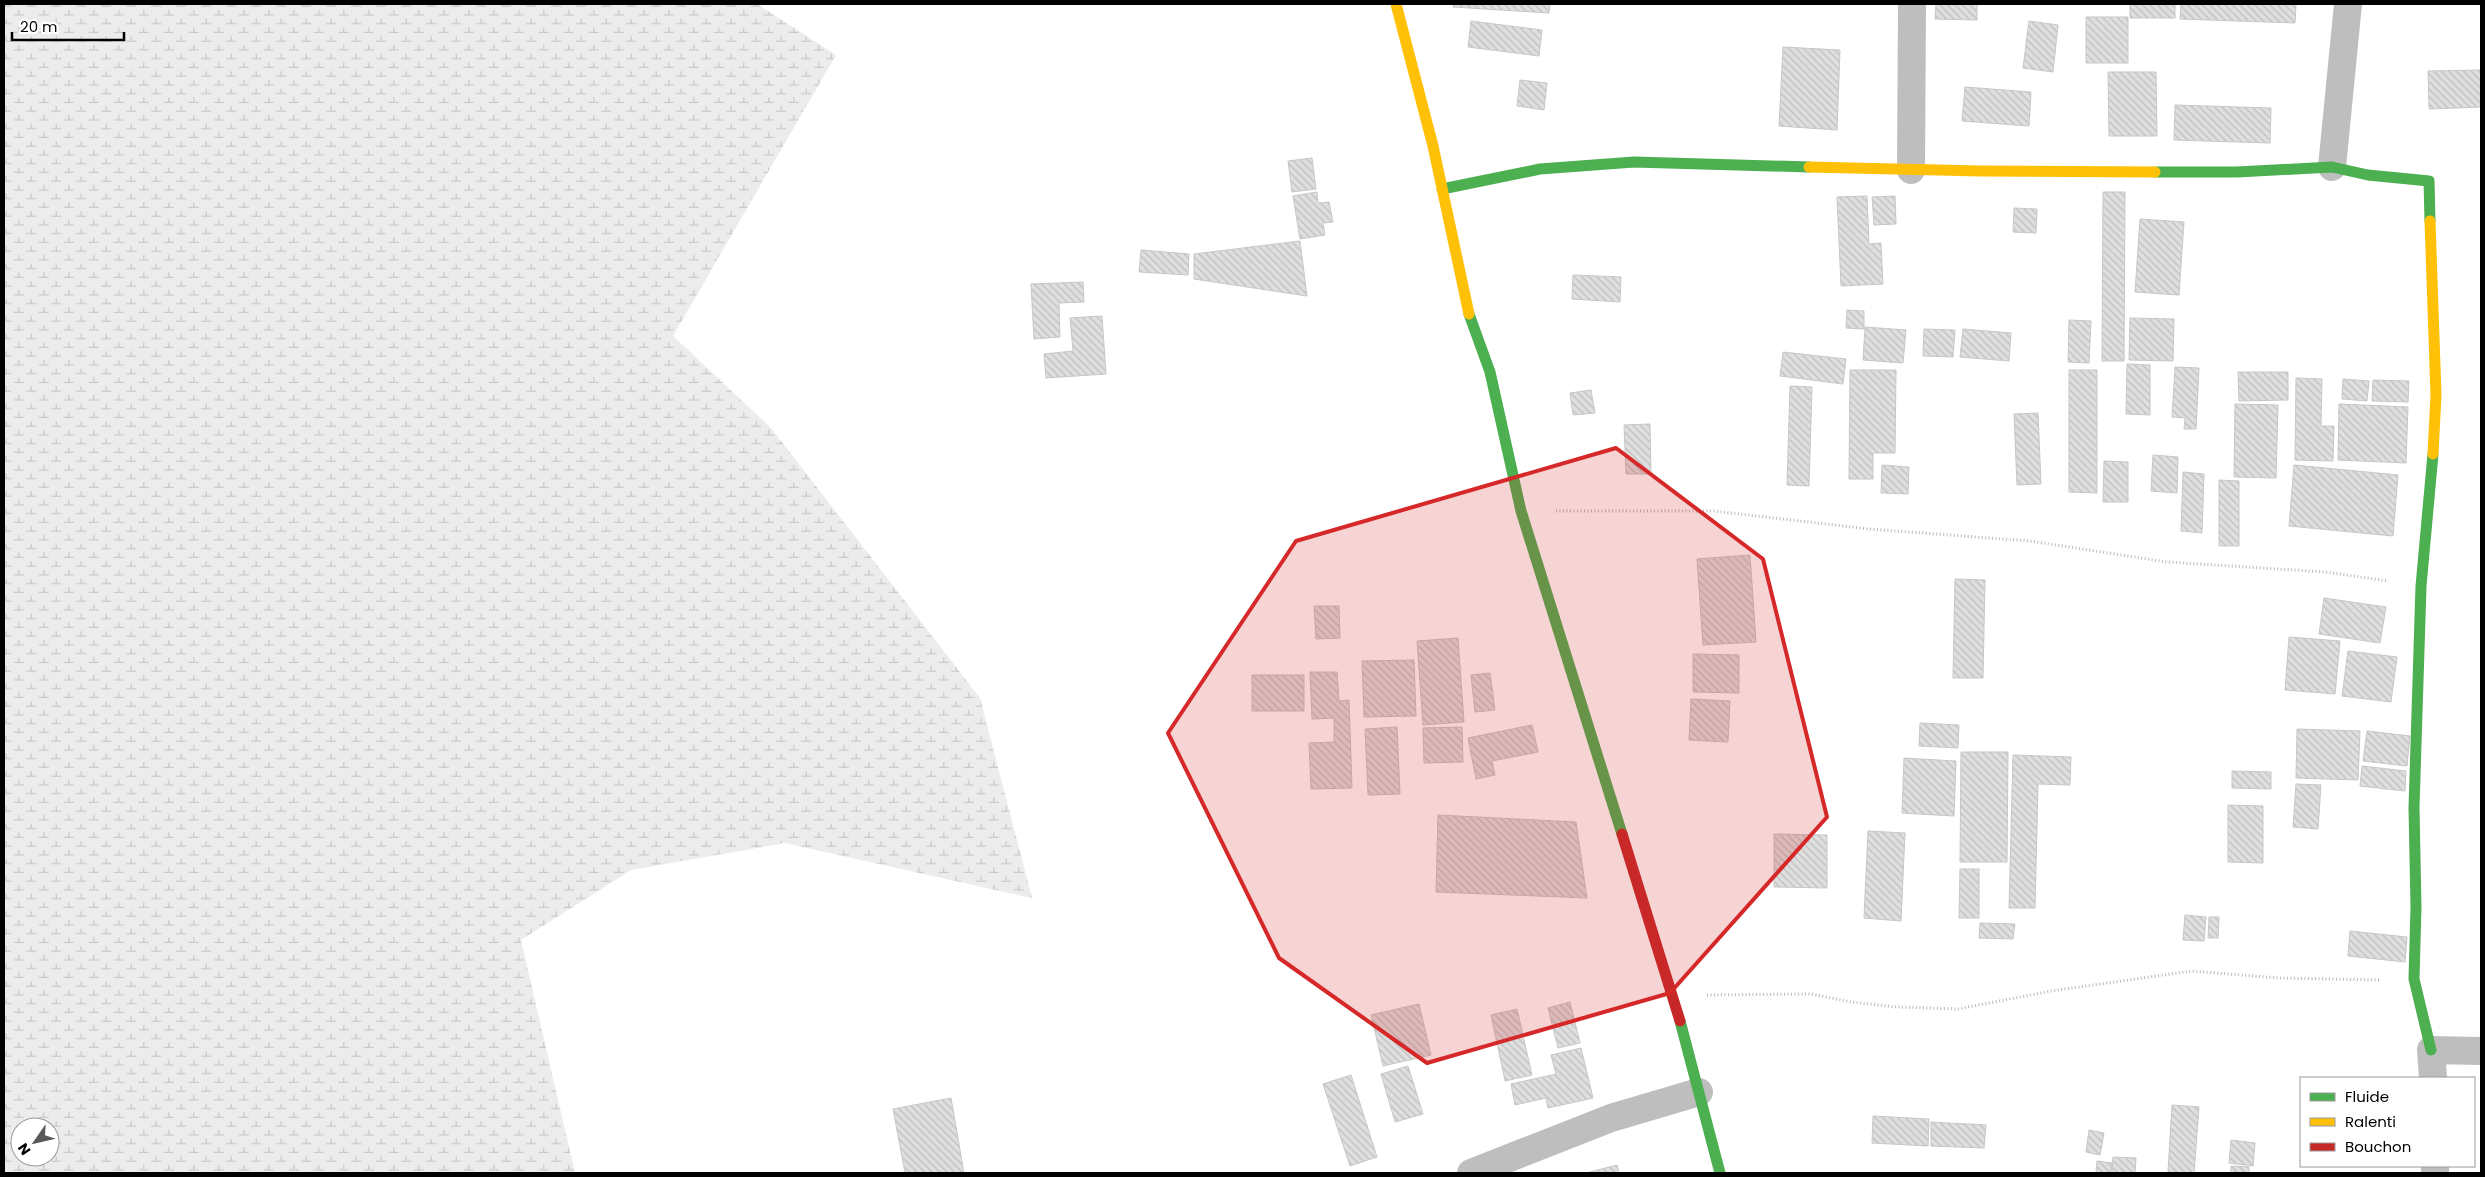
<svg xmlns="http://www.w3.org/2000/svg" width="2485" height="1177" font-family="Poppins,sans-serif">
<defs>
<pattern id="wetland-marsh" width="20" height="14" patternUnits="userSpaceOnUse" patternTransform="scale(1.25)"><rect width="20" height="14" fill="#ececec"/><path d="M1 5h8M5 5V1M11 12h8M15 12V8" fill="none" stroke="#c9c9c9"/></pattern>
<pattern id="building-back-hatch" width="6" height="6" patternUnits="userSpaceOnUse" patternTransform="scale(1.25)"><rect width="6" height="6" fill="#dfdfdf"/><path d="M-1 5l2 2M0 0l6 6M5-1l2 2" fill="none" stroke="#bebebe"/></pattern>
</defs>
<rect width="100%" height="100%" fill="#fff"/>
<path fill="url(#wetland-marsh)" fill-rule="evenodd" d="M 4,4 L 757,4 L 836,55 L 673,336 L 771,428 L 980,698 L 1032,898 L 785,843 L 631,870 L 521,940 L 575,1173 L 4,1173 ZM 20,1127 L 50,1127 L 50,1157 L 20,1157 Z"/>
<path fill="url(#building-back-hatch)" stroke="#c7c7c7" d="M 1454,4 L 1550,4 L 1549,13 L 1453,7 Z
M 1936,4 L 1977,4 L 1977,20 L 1935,19 Z
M 2130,4 L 2175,4 L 2175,18 L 2130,18 Z
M 2181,4 L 2296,4 L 2295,23 L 2180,19 Z
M 2086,17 L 2128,17 L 2128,63 L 2086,63 Z
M 1471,21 L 1542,30 L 1539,56 L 1468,47 Z
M 2029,21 L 2058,25 L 2053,72 L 2023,68 Z
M 1783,47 L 1840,50 L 1837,130 L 1779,126 Z
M 2481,70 L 2481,107 L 2429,109 L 2428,71 Z
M 2108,72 L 2156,72 L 2157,136 L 2109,136 Z
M 1520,80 L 1547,83 L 1544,110 L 1517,106 Z
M 1965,87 L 2031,92 L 2029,126 L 1962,121 Z
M 2175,105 L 2271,108 L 2270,143 L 2174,140 Z
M 1312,158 L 1316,189 L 1292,192 L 1288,161 Z
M 1317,192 L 1318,203 L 1329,202 L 1333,222 L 1323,223 L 1325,235 L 1300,239 L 1293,196 Z
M 2103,192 L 2125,192 L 2124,361 L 2102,361 Z
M 1867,196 L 1869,244 L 1881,243 L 1883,284 L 1841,286 L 1837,197 Z
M 1895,196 L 1896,224 L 1874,225 L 1872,197 Z
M 2014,208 L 2037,209 L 2036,233 L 2013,232 Z
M 2140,219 L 2184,222 L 2179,295 L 2135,292 Z
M 1300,241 L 1307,296 L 1194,279 L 1194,254 Z
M 1141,250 L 1189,254 L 1188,275 L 1139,272 Z
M 1573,275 L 1621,277 L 1620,302 L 1572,299 Z
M 1083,282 L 1084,302 L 1059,303 L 1060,337 L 1034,339 L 1031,284 Z
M 1847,310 L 1864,311 L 1864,329 L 1846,328 Z
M 1102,316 L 1106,374 L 1046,378 L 1044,354 L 1073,351 L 1070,318 Z
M 2130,318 L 2174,319 L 2173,361 L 2129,360 Z
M 2069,320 L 2091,321 L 2089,363 L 2068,362 Z
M 1865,327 L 1906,330 L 1903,363 L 1863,360 Z
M 1924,329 L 1955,330 L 1953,357 L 1923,356 Z
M 1963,329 L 2011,333 L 2009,361 L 1960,357 Z
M 1783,352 L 1846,359 L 1843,384 L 1780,376 Z
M 2127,364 L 2150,365 L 2150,415 L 2126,414 Z
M 2175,367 L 2199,368 L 2196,429 L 2184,429 L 2185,418 L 2172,417 Z
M 1850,370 L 1896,370 L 1895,453 L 1873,453 L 1873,479 L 1849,479 Z
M 2069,370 L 2097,370 L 2097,493 L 2069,492 Z
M 2238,372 L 2288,372 L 2288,400 L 2239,401 Z
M 2296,378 L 2322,379 L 2321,426 L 2334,426 L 2333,461 L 2295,460 Z
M 2343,379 L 2369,381 L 2367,401 L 2342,399 Z
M 2373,380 L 2409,381 L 2408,402 L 2372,401 Z
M 1790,386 L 1812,387 L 1809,486 L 1787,485 Z
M 1591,390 L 1595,413 L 1573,415 L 1570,393 Z
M 2235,404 L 2278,405 L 2276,478 L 2234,477 Z
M 2339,404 L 2408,407 L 2406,463 L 2338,460 Z
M 2038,413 L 2041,484 L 2017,485 L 2014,414 Z
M 1650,424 L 1651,474 L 1626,474 L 1624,425 Z
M 2153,455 L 2178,457 L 2177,493 L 2151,491 Z
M 2104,461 L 2128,462 L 2128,502 L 2103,502 Z
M 1882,465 L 1909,467 L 1908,494 L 1881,493 Z
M 2294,465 L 2398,475 L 2393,536 L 2289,526 Z
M 2183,472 L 2204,474 L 2202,533 L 2181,531 Z
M 2219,480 L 2239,481 L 2239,546 L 2219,546 Z
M 1750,555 L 1756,642 L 1703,645 L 1697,559 Z
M 1955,579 L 1985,580 L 1983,678 L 1953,678 Z
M 2324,598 L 2386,607 L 2380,643 L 2319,634 Z
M 1314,606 L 1339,606 L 1340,638 L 1316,639 Z
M 2289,637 L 2340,641 L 2335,694 L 2285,690 Z
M 1458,638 L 1464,722 L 1423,725 L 1417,641 Z
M 2348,651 L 2397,657 L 2391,702 L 2342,696 Z
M 1693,654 L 1739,655 L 1739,693 L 1693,692 Z
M 1414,660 L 1416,716 L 1364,717 L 1362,661 Z
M 1310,672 L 1337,672 L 1339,701 L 1349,700 L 1352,788 L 1311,789 L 1309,743 L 1334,742 L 1334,718 L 1312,719 Z
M 1490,673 L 1495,710 L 1475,712 L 1471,675 Z
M 1252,675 L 1304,675 L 1304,711 L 1252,711 Z
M 1691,699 L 1730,701 L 1728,742 L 1689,740 Z
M 1920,723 L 1959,725 L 1958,748 L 1919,746 Z
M 1532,725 L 1538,752 L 1492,761 L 1495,775 L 1476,779 L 1468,738 Z
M 1397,727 L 1400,794 L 1368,795 L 1365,729 Z
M 1462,727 L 1463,762 L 1424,763 L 1423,728 Z
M 2297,729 L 2360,731 L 2358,780 L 2296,778 Z
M 2367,731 L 2410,736 L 2407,766 L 2363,761 Z
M 1961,752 L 2008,752 L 2007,862 L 1960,862 Z
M 2013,755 L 2071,757 L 2070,785 L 2038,784 L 2035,908 L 2009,908 Z
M 1904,758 L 1956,761 L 1954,816 L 1902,813 Z
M 2362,766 L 2406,771 L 2405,791 L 2360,786 Z
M 2232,771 L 2271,772 L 2271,789 L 2232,788 Z
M 2296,784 L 2321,785 L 2318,829 L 2293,827 Z
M 2228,805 L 2263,806 L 2263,863 L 2228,862 Z
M 1438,815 L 1576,822 L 1587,898 L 1436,892 Z
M 1868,831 L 1905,833 L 1901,921 L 1864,918 Z
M 1774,834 L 1827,835 L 1827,888 L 1774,887 Z
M 1960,869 L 1979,869 L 1979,918 L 1959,918 Z
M 2185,915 L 2206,917 L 2204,941 L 2183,940 Z
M 2209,917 L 2219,917 L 2218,938 L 2208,938 Z
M 1980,923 L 2015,924 L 2013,939 L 1979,938 Z
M 2350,931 L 2407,937 L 2405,962 L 2348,956 Z
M 1570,1002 L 1580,1043 L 1558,1048 L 1548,1008 Z
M 1419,1004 L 1431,1055 L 1383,1066 L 1371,1015 Z
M 1517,1009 L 1532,1075 L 1505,1081 L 1491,1015 Z
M 1581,1048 L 1593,1098 L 1548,1108 L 1546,1098 L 1515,1105 L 1511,1084 L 1556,1074 L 1551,1055 Z
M 1408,1066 L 1423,1114 L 1395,1122 L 1381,1074 Z
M 1351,1075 L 1377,1157 L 1350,1166 L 1323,1084 Z
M 951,1098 L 964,1173 L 905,1173 L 893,1109 Z
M 2172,1105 L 2199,1107 L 2194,1173 L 2168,1172 Z
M 1873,1116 L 1929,1119 L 1928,1146 L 1872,1143 Z
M 1931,1122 L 1986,1125 L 1984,1148 L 1931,1146 Z
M 2089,1130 L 2104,1133 L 2100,1155 L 2086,1152 Z
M 2231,1140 L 2255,1143 L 2253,1166 L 2229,1163 Z
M 2113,1157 L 2136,1158 L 2135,1173 L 2112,1173 Z
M 2097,1161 L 2112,1163 L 2111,1173 L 2096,1173 Z
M 1617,1165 L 1619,1173 L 1590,1173 L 1590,1172 Z
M 2231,1166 L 2249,1167 L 2249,1173 L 2231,1173 Z"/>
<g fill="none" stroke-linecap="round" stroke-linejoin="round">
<path stroke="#b9b9b9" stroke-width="3" stroke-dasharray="1 2.5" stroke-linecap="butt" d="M 1556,511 L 1714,511 L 1869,529 L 2030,541 L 2167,562 L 2326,572 L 2388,581
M 1707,995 L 1811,994 L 1851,1002 L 1897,1007 L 1958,1009 L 2051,991 L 2192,971 L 2278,978 L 2381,980"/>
<path stroke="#bebebe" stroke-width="28" d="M 2332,167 L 2348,4
M 1911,170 L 1912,4
M 2433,1078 L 2431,1050 L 2481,1051
M 1471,1173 L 1611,1118 L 1699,1092
M 2435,1173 L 2435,1166"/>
<path stroke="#4caf50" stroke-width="11" d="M 2155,172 L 2237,172 L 2332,167 L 2368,175 L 2429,181 L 2430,221
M 1442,189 L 1540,169 L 1634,162 L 1809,167
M 1469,314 L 1490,372 L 1521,511 L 1622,834
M 1680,1021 L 1720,1173
M 2431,1050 L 2414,979 L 2416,907 L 2414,808 L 2421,586 L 2433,454"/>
<path stroke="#ffc107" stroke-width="11" d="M 1396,4 L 1433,146 L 1469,314
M 1809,167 L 1981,171 L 2155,172
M 2430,221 L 2436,395 L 2433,454"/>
<path stroke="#c62828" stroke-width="11" d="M 1622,834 L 1680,1021"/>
</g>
<path fill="#d62828" fill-opacity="0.2" stroke="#d62828" stroke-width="4" stroke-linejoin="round" d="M 1616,448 L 1763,559 L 1827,817 L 1670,993 L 1427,1063 L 1279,958 L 1168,733 L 1296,541 Z"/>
<rect width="2485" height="1177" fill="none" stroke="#000000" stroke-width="10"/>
<rect x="2300" y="1077" width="175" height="90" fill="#ffffff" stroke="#999999"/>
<rect x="2310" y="1093" width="25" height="8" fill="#4caf50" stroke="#999999"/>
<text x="2345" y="1102" font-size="15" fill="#000000">Fluide</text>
<rect x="2310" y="1118" width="25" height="8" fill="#ffc107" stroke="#999999"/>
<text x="2345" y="1127" font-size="15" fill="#000000">Ralenti</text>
<rect x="2310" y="1143" width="25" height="8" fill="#c62828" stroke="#999999"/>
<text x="2345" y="1152" font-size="15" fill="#000000">Bouchon</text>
<g transform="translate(35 1142) rotate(236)"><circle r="24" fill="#ffffff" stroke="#999999"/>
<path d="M0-4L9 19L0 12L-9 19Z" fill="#595959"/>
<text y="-8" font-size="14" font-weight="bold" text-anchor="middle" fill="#000000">N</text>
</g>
<path d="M12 32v8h112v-8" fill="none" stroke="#000000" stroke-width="2.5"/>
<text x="20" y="32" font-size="15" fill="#000000" stroke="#ffffff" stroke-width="4" paint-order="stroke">20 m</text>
</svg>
